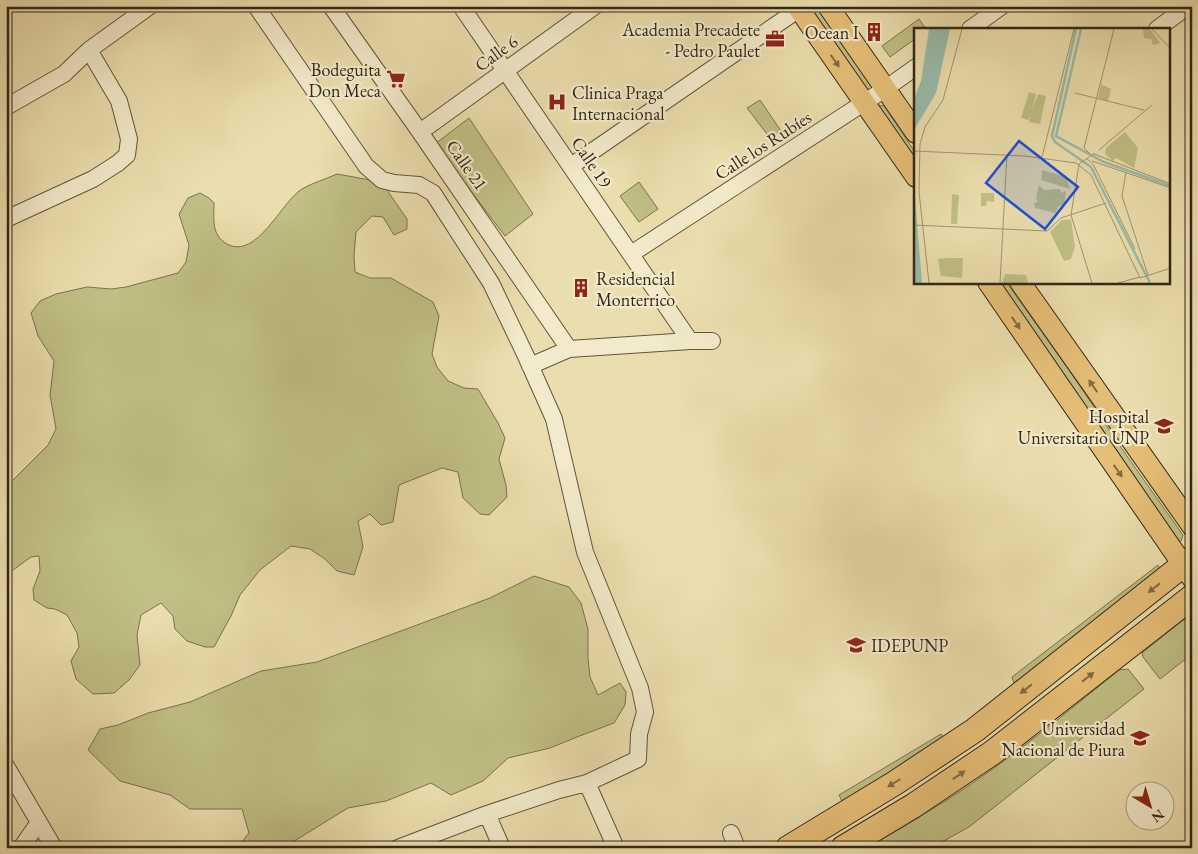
<svg xmlns="http://www.w3.org/2000/svg" width="1198" height="854" font-family="'EB Garamond',serif">
<rect width="100%" height="100%" fill="#ebdeae"/>
<filter id="stains"><feTurbulence type="fractalNoise" baseFrequency=".004" numOctaves="4"/><feColorMatrix values="0 0 0 0 .2 0 0 0 0 .09 0 0 0 0 .02 0 0 0 .5 -.17"/></filter>
<radialGradient id="worn" r=".72"><stop offset=".6" stop-color="#630" stop-opacity="0"/><stop offset="1" stop-color="#630" stop-opacity=".3"/></radialGradient>
<path fill="#c0bf85" stroke="#7a734e" d="M 805,6 L 818,6 L 874,88 L 865,93 Z
M 919,19 L 926,29 L 916,29 L 915,39 L 890,57 L 882,46 Z
M 760,100 L 781,131 L 770,138 L 747,108 Z
M 878,105 L 884,106 L 915,152 L 915,170 Z
M 469,118 L 533,214 L 505,236 L 435,144 Z
M 337,174 L 376,181 L 387,190 L 407,219 L 407,229 L 394,235 L 383,217 L 372,216 L 356,232 L 354,256 L 355,272 L 370,278 L 391,278 L 433,302 L 439,316 L 432,354 L 437,367 L 448,381 L 464,388 L 478,389 L 498,423 L 505,438 L 499,459 L 506,485 L 507,497 L 489,515 L 480,514 L 463,498 L 458,472 L 442,468 L 399,485 L 393,522 L 381,525 L 370,514 L 358,521 L 363,547 L 354,575 L 337,571 L 325,559 L 310,549 L 291,546 L 260,570 L 240,595 L 231,616 L 214,647 L 205,647 L 187,641 L 175,629 L 173,616 L 161,603 L 141,615 L 137,635 L 140,665 L 129,680 L 114,693 L 93,694 L 76,679 L 71,661 L 79,647 L 77,633 L 67,615 L 55,609 L 47,608 L 34,600 L 33,589 L 40,571 L 39,556 L 31,557 L 6,575 L 6,487 L 48,445 L 56,429 L 50,395 L 54,361 L 38,336 L 31,313 L 40,301 L 56,294 L 87,287 L 111,289 L 126,287 L 178,273 L 186,262 L 189,245 L 179,214 L 188,198 L 200,193 L 209,198 L 214,203 C 214,219 211,235 227,244 C 257,260 281,202 302,189 C 312,183 326,179 337,174 Z
M 639,182 L 658,209 L 639,222 L 620,196 Z
M 993,283 L 1007,283 L 1069,370 L 1127,456 L 1183,535 L 1181,541 L 1175,542 Z
M 1158,565 L 1160,570 L 1014,683 L 1012,677 Z
M 534,576 L 569,587 L 581,603 L 588,629 L 588,659 L 590,677 L 598,695 L 620,683 L 626,692 L 625,705 L 614,723 L 577,737 L 550,748 L 508,758 L 483,781 L 451,795 L 431,783 L 386,801 L 348,808 L 283,848 L 237,848 L 249,833 L 242,809 L 190,809 L 170,795 L 120,781 L 88,750 L 100,729 L 118,725 L 148,713 L 190,702 L 261,671 L 317,662 L 490,598 Z
M 1192,613 L 1192,654 L 1160,679 L 1143,657 L 1142,653 Z
M 1128,669 L 1144,689 L 969,827 L 931,848 L 866,848 C 907,824 948,801 987,773 C 1032,741 1076,705 1119,670 Z
M 941,734 L 944,739 L 842,801 L 839,795 Z"/>
<g fill="none" stroke-linecap="round" stroke-linejoin="round">
<g stroke="#61553d" stroke-width="18">
<path id="minor" d="M 256,6 L 366,166 L 382,180 L 394,183 L 419,185 L 433,193 L 491,283 L 525,354 L 554,419 L 585,552 L 640,688 L 645,712 L 639,734 L 638,759 L 587,783 L 559,790 L 487,814 L 398,848
M 331,6 L 420,132 L 569,349
M 461,6 L 690,341
M 970,29 L 1002,6
M 1157,29 L 1188,6
M 6,107 L 64,74 L 89,50 L 150,6
M 420,132 L 595,6
M 571,166 L 799,9
M 6,219 L 93,179 L 118,163 L 127,155 L 129,139 L 119,101 L 89,50
M 631,254 L 885,89 L 916,67
M 530,366 L 569,349 L 690,341 L 712,341
M 6,766 L 54,848
M 587,783 L 616,848
M 487,814 L 502,848
M 731,833 L 737,848
M 21,848 L 39,822"/>
</g>
<g stroke="#332717" stroke-width="22">
<path id="major" d="M 797,6 L 916,177
M 828,6 L 916,133
M 988,282 L 1192,578
M 1020,282 L 1192,526"/>
</g>
<g stroke="#332717" stroke-width="26">
<path id="highway" d="M 788,848 L 895,783 L 975,730 L 1192,558
M 843,848 L 913,806 L 992,753 L 1192,597"/>
</g>
<use href="#minor" stroke="#f2eaca" stroke-width="16"/>
<use href="#major" stroke="#e6bf77" stroke-width="20"/>
<use href="#highway" stroke="#e6bf77" stroke-width="24"/>
</g>
<defs><path id="oneway-solid" d="M-6-.8H1V-3.2L6.5 0L1 3.2V.8H-6Z" transform="scale(1.25)"/></defs>
<g fill="#846b42">
<use href="#oneway-solid" transform="translate(835 61) rotate(55)"/>
<use href="#oneway-solid" transform="translate(1016 323) rotate(55)"/>
<use href="#oneway-solid" transform="translate(1093 386) rotate(-125)"/>
<use href="#oneway-solid" transform="translate(1118 471) rotate(55)"/>
<use href="#oneway-solid" transform="translate(1154 588) rotate(142)"/>
<use href="#oneway-solid" transform="translate(1088 677) rotate(-38)"/>
<use href="#oneway-solid" transform="translate(1026 689) rotate(142)"/>
<use href="#oneway-solid" transform="translate(959 775) rotate(-34)"/>
<use href="#oneway-solid" transform="translate(894 783) rotate(148)"/>
</g>
<defs>
<g id="building-bare" transform="scale(1.5)"><path d="M-4-6H4V6H1V3H-1V6H-4ZM-2.5-4.3h1.7v1.8h-1.7ZM.8-4.3h1.7v1.8H.8ZM-2.5-1h1.7V.8h-1.7ZM.8-1h1.7V.8H.8Z" fill="#8f2418" stroke="#f2eaca" stroke-width="2.5" paint-order="stroke"/></g>
<g id="office-bare" transform="scale(1.5)"><path d="M-6-3h4V-5.5h4V-3h4V5H-6ZM-1-4.5V-3h2v-1.5ZM-6 0V1H6V0Z" fill="#8f2418" stroke="#f2eaca" stroke-width="2.5" paint-order="stroke"/></g>
<g id="supermarket-bare" transform="scale(1.5)"><path d="M-6-5.5h2.5l.6 2H6L4.5 2H-2.5L-4.4-4H-6ZM-1.5 3.2a1.3 1.3 0 1 0 .1 0ZM3 3.2a1.3 1.3 0 1 0 .1 0Z" fill="#8f2418" stroke="#f2eaca" stroke-width="2.5" paint-order="stroke"/></g>
<g id="hospital-bare" transform="scale(1.5)"><path d="M-5-5h3v3.5h4V-5h3V5h-3V1.5h-4V5h-3Z" fill="#8f2418" stroke="#f2eaca" stroke-width="2.5" paint-order="stroke"/></g>
<g id="university-bare" transform="scale(1.5)"><path d="M0-5L7-2L0 1L-7-2ZM-4 1L0 2.5L4 1V4Q0 6-4 4Z" fill="#8f2418" stroke="#f2eaca" stroke-width="2.5" paint-order="stroke"/></g>
</defs>
<g fill-rule="evenodd">
<use href="#building-bare" x="874" y="32"/>
<use href="#office-bare" x="775" y="39"/>
<use href="#supermarket-bare" x="396" y="79"/>
<use href="#hospital-bare" x="557" y="102"/>
<use href="#building-bare" x="581" y="288"/>
<use href="#university-bare" x="1164" y="426"/>
<use href="#university-bare" x="856" y="645"/>
<use href="#university-bare" x="1140" y="738"/>
</g>
<g text-anchor="middle" dominant-baseline="central" stroke-width="4.5" stroke-linejoin="round" paint-order="stroke">
<g font-size="18" fill="#332717" stroke="#f2eaca" text-anchor="end">
<text x="760" y="29">Academia Precadete<tspan x="760" dy="21">- Pedro Paulet</tspan></text>
<text x="859" y="32">Ocean I</text>
<text x="381" y="69">Bodeguita<tspan x="381" dy="21">Don Meca</tspan></text>
<text x="572" y="92" text-anchor="start">Clinica Praga<tspan x="572" dy="21">Internacional</tspan></text>
<text x="596" y="278" text-anchor="start">Residencial<tspan x="596" dy="21">Monterrico</tspan></text>
<text x="1149" y="416">Hospital<tspan x="1149" dy="21">Universitario UNP</tspan></text>
<text x="871" y="645" text-anchor="start">IDEPUNP</text>
<text x="1125" y="728">Universidad<tspan x="1125" dy="21">Nacional de Piura</tspan></text>
</g>
<g font-size="18" fill="#332717" stroke="#f2eaca">
<text transform="translate(496 53) rotate(-36)">Calle 6</text>
<text transform="translate(763 145) rotate(-33)">Calle los Rubíes</text>
<text transform="translate(592 162) rotate(56)">Calle 19</text>
<text transform="translate(467 165) rotate(55)">Calle 21</text>
</g>
</g>
<g transform="translate(914 28)">
<rect width="256" height="256" fill="#ebdeae"/>
<path d="M 229,1 L 236,1 L 246,15 L 239,17 L 237,11 L 230,10 ZM 187,56 L 197,61 L 194,73 L 184,70 ZM 115,64 L 122,66 L 118,82 L 124,66 L 132,68 L 126,96 L 115,94 L 116,88 L 114,92 L 107,90 ZM 211,104 L 224,120 L 220,140 L 202,130 L 199,133 L 191,126 L 192,120 ZM 128,142 L 152,149 L 156,161 L 127,152 ZM 125,157 L 130,162 L 146,161 L 147,165 L 152,163 L 151,172 L 154,175 L 145,178 L 141,185 L 121,180 L 120,175 L 124,174 L 122,170 ZM 67,165 L 80,165 L 80,174 L 73,173 L 72,178 L 67,178 ZM 38,166 L 45,167 L 43,196 L 37,196 ZM 157,191 L 161,219 L 157,231 L 150,233 L 136,204 L 148,192 ZM 33,230 L 49,230 L 48,250 L 27,248 L 24,231 ZM 91,246 L 112,247 L 114,255 L 88,255 Z" fill="#c0bf85"/>
<path d="M 15,1 L 36,1 L 22,65 L 0,102 L 0,71 L 7,53 ZM 0,162 L 1,170 L 8,255 L 0,255 Z" fill="#98bcac"/>
<path fill="none" stroke="#98bcac" stroke-width="2.5" d="M 162,1 L 138,108 L 141,114 L 177,139 L 236,255M 167,1 L 142,108 L 190,134 L 257,158"/>
<path fill="none" stroke="#a19572" stroke-width="1" d="M 238,1 L 257,21M 161,65 L 230,82M 185,122 L 238,77M 0,123 L 111,128 L 162,135 L 177,147 L 226,250 L 257,240M 176,126 L 170,120 L 200,1M 180,126 L 257,156M 128,129 L 160,1M 172,130 L 179,136 L 221,221M 178,133 L 257,160M 212,144 L 208,168 L 234,247M 0,197 L 133,203 L 147,190 L 192,175M 15,255 L 5,164 L 6,116 L 11,99 L 29,72 L 48,1M 86,255 L 93,126M 178,255 L 157,187 L 165,136 L 181,125M 204,255 L 226,249"/>
<path fill="#1d4ed8" fill-opacity="0.15" stroke="#1d4ed8" stroke-width="2.5" d="M 105,113 L 164,159 L 131,201 L 72,155 Z"/>
<rect width="256" height="256" fill="none" stroke="#332717" stroke-width="2.5"/>
</g>
<rect width="1198" height="854" fill="none" stroke="#ebdeae" stroke-width="25"/>
<rect x="8" y="8" width="1183" height="839" fill="none" stroke="#332717" stroke-width="2.5"/>
<rect x="12" y="12" width="1173" height="829" fill="none" stroke="#332717"/>
<g transform="translate(1150 806) rotate(142)"><circle r="24" fill="#f2eaca" stroke="#a69c82"/>
<path d="M0-4L9 19L0 12L-9 19Z" fill="#8f2418"/>
<text y="-8" font-size="14" font-weight="bold" text-anchor="middle" fill="#332717">N</text>
</g>
<rect width="100%" height="100%" filter="url(#stains)"/>
<rect width="100%" height="100%" fill="url(#worn)"/>
</svg>
